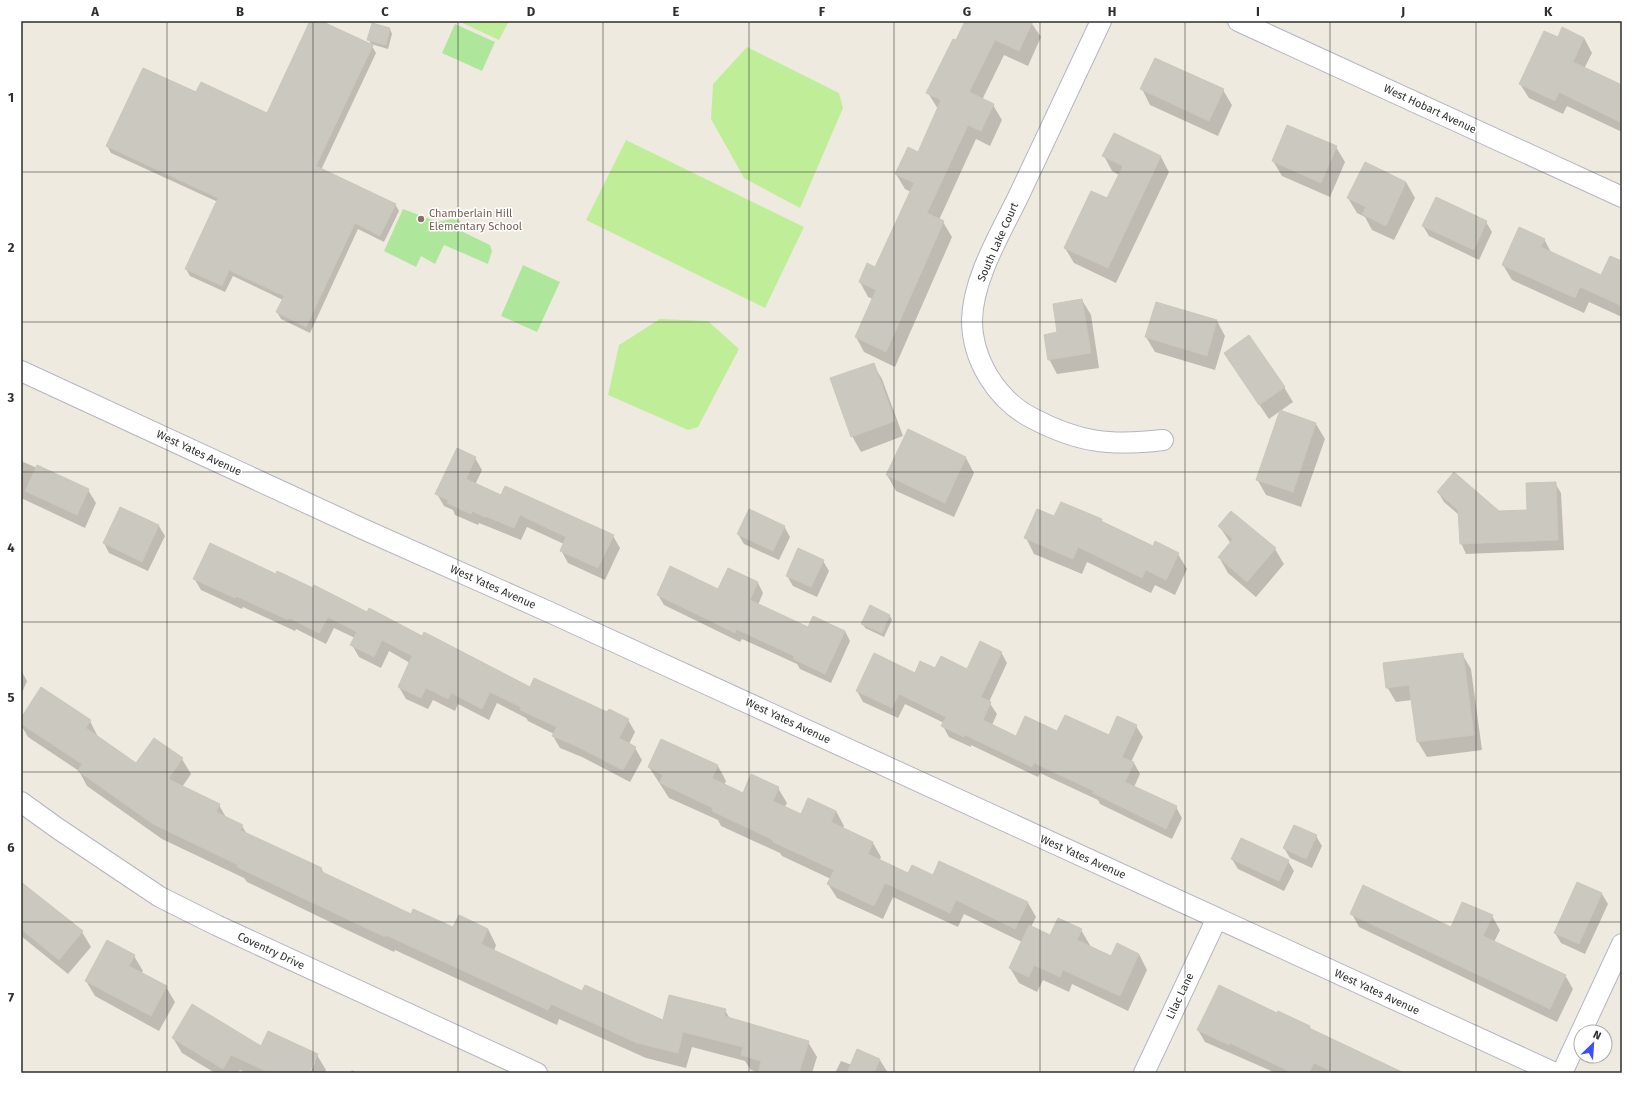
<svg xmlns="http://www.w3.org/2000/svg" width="1643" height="1094" font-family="'Fira Sans',sans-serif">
<rect width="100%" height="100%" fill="#efeae0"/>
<path fill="#aee79c" d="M 455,24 L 495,42 L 482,71 L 442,53 Z
M 403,209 L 438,222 L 451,219 L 460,221 L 463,232 L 490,245 L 492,251 L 488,264 L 444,245 L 435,264 L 421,256 L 416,267 L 384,251 Z
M 523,265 L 560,282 L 537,332 L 501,316 Z"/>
<path fill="#c0ee98" d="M 458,21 L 509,21 L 499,40 Z
M 747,47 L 839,93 L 843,108 L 800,208 L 744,178 L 711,119 L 713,84 Z
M 626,140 L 804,227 L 765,308 L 586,220 Z
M 660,319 L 708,321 L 739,349 L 698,427 L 688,430 L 608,395 L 619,345 Z"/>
<path fill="#0003" d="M 311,21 L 318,21 L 372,46 L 376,53 L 321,170 L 395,204 L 399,211 L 384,242 L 358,229 L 310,333 L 281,319 L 277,312 L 283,300 L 233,276 L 225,292 L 190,276 L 186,269 L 218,202 L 111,153 L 107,146 L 197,94 L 268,114 Z
M 966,21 L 1030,21 L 1041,37 L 1028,66 L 1004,55 L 982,100 L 993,105 L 1002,120 L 990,146 L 976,139 L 939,220 L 943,222 L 952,237 L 895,367 L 864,352 L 856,337 L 873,299 L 868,297 L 860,282 L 876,268 L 911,192 L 905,189 L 896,174 L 918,153 L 938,109 L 928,93 L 957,41 Z
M 390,29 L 392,34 L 388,49 L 371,44 L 369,40 Z
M 1558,38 L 1584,38 L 1592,53 L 1584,69 L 1622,86 L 1622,132 L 1567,106 L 1563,114 L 1529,98 L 1520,84 Z
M 1142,89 L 1223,90 L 1232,105 L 1218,136 L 1150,105 Z
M 1114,135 L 1161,157 L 1169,172 L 1116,283 L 1074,263 L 1065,248 L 1107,200 L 1119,175 L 1112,171 L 1104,156 Z
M 1336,147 L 1345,162 L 1330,197 L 1282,176 L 1273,161 Z
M 1406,182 L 1415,198 L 1394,240 L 1372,230 L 1365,217 L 1357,213 L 1348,198 Z
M 1486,222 L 1492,232 L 1479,260 L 1429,236 L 1423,226 Z
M 1544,239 L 1552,254 L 1602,276 L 1622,262 L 1622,317 L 1589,302 L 1584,313 L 1512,280 L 1503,265 Z
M 1082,300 L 1091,315 L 1099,368 L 1057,374 L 1049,359 L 1059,333 Z
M 1217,321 L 1225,336 L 1215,370 L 1155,352 L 1146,337 Z
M 1225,354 L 1284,387 L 1293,402 L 1269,419 Z
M 873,364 L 882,379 L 903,436 L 861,452 L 852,436 Z
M 1316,424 L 1325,439 L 1301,507 L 1266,495 L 1257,479 Z
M 475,458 L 482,470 L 475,485 L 501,497 L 613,536 L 620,548 L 605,580 L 568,563 L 561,550 L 564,544 L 527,527 L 521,540 L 479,523 L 478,525 L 455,515 L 453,510 L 444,506 L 437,494 Z
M 966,458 L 974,473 L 954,517 L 896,491 L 887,475 Z
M 21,461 L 88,490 L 96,503 L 85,528 L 21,498 Z
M 1555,483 L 1561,493 L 1564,550 L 1466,554 L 1461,543 L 1459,515 L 1444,502 L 1438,492 L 1498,512 L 1528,511 Z
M 120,508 L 159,526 L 165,536 L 148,571 L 109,553 L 104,543 Z
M 1055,518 L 1101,520 L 1103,522 L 1153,547 L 1178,554 L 1187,569 L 1175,595 L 1155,585 L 1151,593 L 1087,562 L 1082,574 L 1034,554 L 1026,538 Z
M 784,526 L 790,537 L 779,560 L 744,544 L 738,534 Z
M 1220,527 L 1275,549 L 1284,564 L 1256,597 L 1228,573 L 1219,557 L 1231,544 Z
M 823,561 L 829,571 L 817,597 L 793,586 L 787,576 Z
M 728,570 L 758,583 L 763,593 L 758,605 L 808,628 L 845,631 L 850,641 L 831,683 L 800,669 L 797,664 L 742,639 L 740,642 L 664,605 L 658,595 L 719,590 Z
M 276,575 L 423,637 L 531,689 L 628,720 L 635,732 L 629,744 L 635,748 L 642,760 L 630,782 L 582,757 L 560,748 L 553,736 L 554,734 L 528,721 L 526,718 L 497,703 L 489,720 L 458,704 L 455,711 L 433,700 L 428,709 L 406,699 L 399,687 L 410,663 L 389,651 L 381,668 L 359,657 L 352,645 L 355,638 L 334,628 L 326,644 L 296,629 L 295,631 L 243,607 L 242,609 L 201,590 L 194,578 Z
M 890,616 L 892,620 L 884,637 L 865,628 L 863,624 Z
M 1001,652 L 1007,663 L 989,702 L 997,714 L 992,725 L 1016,737 L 1058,732 L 1109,737 L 1136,726 L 1143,737 L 1131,762 L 1134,763 L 1140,774 L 1134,787 L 1176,807 L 1182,818 L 1172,839 L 1100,804 L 1098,800 L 1040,773 L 1038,777 L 971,745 L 971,747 L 949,737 L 943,726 L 944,723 L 905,704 L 898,718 L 863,702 L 857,691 L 936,670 L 967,670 Z
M 1462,654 L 1471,669 L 1482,750 L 1427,757 L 1418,742 L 1412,700 L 1396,702 L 1387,687 Z
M 21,670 L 27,681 L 21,695 Z
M 21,720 L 90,721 L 98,737 L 137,764 L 182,759 L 191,774 L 182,787 L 219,805 L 227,819 L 242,826 L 247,834 L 321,868 L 325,875 L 411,915 L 454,929 L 488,929 L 496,945 L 494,951 L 583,992 L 664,1021 L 725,1010 L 730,1019 L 808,1042 L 817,1057 L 812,1073 L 760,1073 L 751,1070 L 745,1061 L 692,1047 L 686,1068 L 646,1058 L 559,1019 L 557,1025 L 395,950 L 394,952 L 328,921 L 247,882 L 244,878 L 162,839 L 87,786 L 79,771 L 28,737 L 21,725 Z
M 662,740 L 718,766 L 726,781 L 724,785 L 743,794 L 778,788 L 787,803 L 784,808 L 801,816 L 836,811 L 844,826 L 843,829 L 873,843 L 881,857 L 879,861 L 909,874 L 934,876 L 1028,903 L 1036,917 L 1031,927 L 1051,937 L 1081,930 L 1090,945 L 1089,947 L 1111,957 L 1139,954 L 1147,970 L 1128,1011 L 1072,984 L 1069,992 L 1043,980 L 1037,992 L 1019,983 L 1010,968 L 1022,942 L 964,914 L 958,927 L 893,897 L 883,919 L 837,898 L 828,884 L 831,879 L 782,856 L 780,853 L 721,826 L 718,820 L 669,798 L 649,767 Z
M 1316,836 L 1322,846 L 1312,868 L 1290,858 L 1284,848 Z
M 1232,859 L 1288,861 L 1294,871 L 1284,891 L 1238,869 Z
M 21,883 L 82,932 L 91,947 L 68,974 L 21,936 Z
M 1577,883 L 1602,894 L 1608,904 L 1585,954 L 1561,943 L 1555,933 Z
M 1352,914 L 1452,929 L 1492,916 L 1500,930 L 1494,942 L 1565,975 L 1573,989 L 1557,1022 L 1359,927 Z
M 134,956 L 143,971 L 141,973 L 166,987 L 175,1002 L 159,1031 L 95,996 L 86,981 Z
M 1277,1014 L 1309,1026 L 1312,1030 L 1404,1073 L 1276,1073 L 1205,1042 L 1198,1030 Z
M 173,1038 L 317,1055 L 326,1070 L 325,1073 L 310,1073 L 315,1062 L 313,1062 L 308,1073 L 247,1073 L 240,1070 L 238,1073 L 215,1073 L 182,1053 Z
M 880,1060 L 888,1073 L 835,1073 L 841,1061 L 852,1065 Z
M 352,1070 L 357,1073 L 350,1073 Z"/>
<path fill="#cbc8bf" stroke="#cbc7b9" d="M 310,21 L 321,21 L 373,45 L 316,166 L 396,204 L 380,236 L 355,223 L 306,327 L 276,312 L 284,296 L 229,270 L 222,286 L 185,269 L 218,198 L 106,146 L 143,68 L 196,92 L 201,82 L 267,113 Z
M 965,21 L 1033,21 L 1019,51 L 995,40 L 969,92 L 994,104 L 981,131 L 968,125 L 927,213 L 944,221 L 886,352 L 855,337 L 876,290 L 859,282 L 867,263 L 875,267 L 914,183 L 895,174 L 908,147 L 918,152 L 941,100 L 926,93 L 953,39 L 956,40 Z
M 372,23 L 390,28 L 386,45 L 367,40 Z
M 1562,27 L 1584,38 L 1573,62 L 1622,85 L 1622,123 L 1559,92 L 1555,101 L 1519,84 L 1544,31 L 1558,37 Z
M 1155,58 L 1224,89 L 1209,121 L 1140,89 Z
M 1287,125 L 1337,146 L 1321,183 L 1272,161 Z
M 1114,133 L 1161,156 L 1108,268 L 1064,248 L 1091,191 L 1107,198 L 1123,166 L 1102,156 Z
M 1365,162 L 1406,182 L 1386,226 L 1362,214 L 1366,207 L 1347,198 Z
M 1436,197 L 1487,221 L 1474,250 L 1422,226 Z
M 1519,227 L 1545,239 L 1541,247 L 1601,275 L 1610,256 L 1622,261 L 1622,306 L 1580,287 L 1575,298 L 1502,265 Z
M 1082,299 L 1091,353 L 1048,360 L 1044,335 L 1057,332 L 1053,304 Z
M 1156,302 L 1217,320 L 1207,356 L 1145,337 Z
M 1249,335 L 1285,387 L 1259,405 L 1224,353 Z
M 874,363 L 895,421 L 851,437 L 830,378 Z
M 1280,410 L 1316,423 L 1293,492 L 1256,480 Z
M 908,429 L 966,457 L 945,503 L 886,475 Z
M 457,448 L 476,457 L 466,479 L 501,495 L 505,486 L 614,535 L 598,568 L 560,551 L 566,537 L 520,515 L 514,528 L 485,516 L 485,517 L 472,511 L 471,514 L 447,503 L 448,500 L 435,494 Z
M 37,465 L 89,489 L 77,515 L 25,491 Z
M 1454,472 L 1499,511 L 1527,510 L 1526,483 L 1556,482 L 1558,540 L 1460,544 L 1458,510 L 1437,492 Z
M 1061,502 L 1102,519 L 1101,521 L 1153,546 L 1155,541 L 1179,553 L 1166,580 L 1146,570 L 1142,578 L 1078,547 L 1073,559 L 1024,538 L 1037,509 L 1054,516 Z
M 120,507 L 159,525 L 142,562 L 103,543 Z
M 749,509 L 785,526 L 773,551 L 737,534 Z
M 1231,511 L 1276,548 L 1247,582 L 1218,557 L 1233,539 L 1218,526 Z
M 210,543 L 276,574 L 277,571 L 313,588 L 314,585 L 367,612 L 369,608 L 422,636 L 424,632 L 530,687 L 534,678 L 607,712 L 609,709 L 629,719 L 619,738 L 636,747 L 623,770 L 574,745 L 552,736 L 557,727 L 520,710 L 521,707 L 490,692 L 482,709 L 451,693 L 448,699 L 426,688 L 421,698 L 398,687 L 412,656 L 382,640 L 374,657 L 350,645 L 357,632 L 328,617 L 319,633 L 289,618 L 288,620 L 236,596 L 235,598 L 193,579 Z
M 798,548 L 824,560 L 811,587 L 786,576 Z
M 670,566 L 718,589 L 728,568 L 758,582 L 750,600 L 808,627 L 813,616 L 845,631 L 825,674 L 793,659 L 794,656 L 736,629 L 735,633 L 657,595 Z
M 870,605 L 890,615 L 882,633 L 861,624 Z
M 980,641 L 1002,652 L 981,697 L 991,702 L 983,720 L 1016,736 L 1025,716 L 1057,731 L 1065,715 L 1109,735 L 1117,716 L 1137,725 L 1122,757 L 1134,762 L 1125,782 L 1177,806 L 1166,829 L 1093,793 L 1094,791 L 1034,763 L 1032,767 L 965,735 L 964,737 L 941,726 L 946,717 L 899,694 L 892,708 L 856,691 L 874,653 L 915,673 L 920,661 L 935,668 L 941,656 L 967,669 Z
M 1463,653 L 1474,735 L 1417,742 L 1409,685 L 1386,688 L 1383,663 Z
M 41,687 L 91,720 L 86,728 L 136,763 L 154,738 L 183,758 L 168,779 L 220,804 L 216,812 L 243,825 L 240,830 L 322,868 L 320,871 L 411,914 L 413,909 L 453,927 L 459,915 L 488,929 L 481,944 L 582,991 L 585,985 L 663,1020 L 669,995 L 726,1009 L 724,1016 L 809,1041 L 799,1073 L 758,1073 L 761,1061 L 741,1055 L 743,1047 L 683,1032 L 678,1053 L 637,1043 L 551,1004 L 548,1010 L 386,935 L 385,937 L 237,867 L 238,865 L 153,824 L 78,771 L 82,764 L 21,724 L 21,718 Z
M 661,739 L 718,765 L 712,778 L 743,793 L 751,774 L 779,787 L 773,801 L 801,814 L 808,798 L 836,811 L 831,822 L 873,842 L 868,854 L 908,873 L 912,865 L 933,875 L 939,861 L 1028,902 L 1015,929 L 956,900 L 950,913 L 885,883 L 874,906 L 827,884 L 834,870 L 773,842 L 773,840 L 712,811 L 713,808 L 660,783 L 663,775 L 648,767 Z
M 1294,825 L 1317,835 L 1306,859 L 1283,848 Z
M 1241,838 L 1289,860 L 1279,881 L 1231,859 Z
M 21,882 L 83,931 L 59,960 L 21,929 Z
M 1577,882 L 1602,893 L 1579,944 L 1554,933 Z
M 1363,885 L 1451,927 L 1462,902 L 1493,915 L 1483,936 L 1566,975 L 1550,1009 L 1350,914 Z
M 1058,918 L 1082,929 L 1077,940 L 1111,956 L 1117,943 L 1139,954 L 1120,996 L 1063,970 L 1060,977 L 1034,965 L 1029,977 L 1009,968 L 1029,925 L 1050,935 Z
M 107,940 L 135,955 L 129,966 L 167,986 L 151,1016 L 85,981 Z
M 1219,985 L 1277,1013 L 1278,1011 L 1310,1026 L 1309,1028 L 1404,1073 L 1335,1073 L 1314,1063 L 1309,1073 L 1293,1073 L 1230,1043 L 1229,1045 L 1197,1030 Z
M 192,1004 L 261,1046 L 268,1031 L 318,1054 L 309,1073 L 270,1073 L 231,1055 L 223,1069 L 172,1038 Z
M 857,1049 L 880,1059 L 874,1073 L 847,1073 Z"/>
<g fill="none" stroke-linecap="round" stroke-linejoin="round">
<g stroke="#b4b5c1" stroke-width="22">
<path id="minor" d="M 1101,21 C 1074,78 1047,136 1020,193 C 1002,231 973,277 972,320 C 972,360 997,400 1032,418 C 1079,443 1111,446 1163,440
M 1238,21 L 1622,197
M 21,371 L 363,529 L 547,611 L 1555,1073
M 21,802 L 57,828 L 160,897 L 216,925 L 537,1073
M 1144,1073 L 1217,918
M 1562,1073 L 1622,944"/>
</g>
<use href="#minor" stroke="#fff" stroke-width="20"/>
</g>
<path fill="none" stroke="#2e2e2e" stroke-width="1" stroke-opacity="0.55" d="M 167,21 L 167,1073M 313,21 L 313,1073M 458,21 L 458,1073M 603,21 L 603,1073M 749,21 L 749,1073M 894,21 L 894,1073M 1040,21 L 1040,1073M 1185,21 L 1185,1073M 1330,21 L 1330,1073M 1476,21 L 1476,1073M 21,172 L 1622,172M 21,322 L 1622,322M 21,472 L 1622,472M 21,622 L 1622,622M 21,772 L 1622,772M 21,922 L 1622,922"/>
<circle fill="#8d6e63" stroke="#fff" stroke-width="1.5" cx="421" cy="219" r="4"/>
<g text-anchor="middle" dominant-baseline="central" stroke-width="3" stroke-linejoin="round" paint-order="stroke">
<g font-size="11" fill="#2e2e2e" stroke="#fff">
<text transform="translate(1430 109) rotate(25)">West Hobart Avenue</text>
<text transform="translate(998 242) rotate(-66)">South Lake Court</text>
<text transform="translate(199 453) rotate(25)">West Yates Avenue</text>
<text transform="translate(493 587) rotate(24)">West Yates Avenue</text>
<text transform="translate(788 721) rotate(25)">West Yates Avenue</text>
<text transform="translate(1083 857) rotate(24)">West Yates Avenue</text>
<text transform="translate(271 951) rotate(25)">Coventry Drive</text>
<text transform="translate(1377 992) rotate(25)">West Yates Avenue</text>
<text transform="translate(1180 996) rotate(-65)">Lilac Lane</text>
</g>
<g font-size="11" fill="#785e54" stroke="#fff" text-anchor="start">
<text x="429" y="213">Chamberlain Hill<tspan x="429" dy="13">Elementary School</tspan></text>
</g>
</g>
<rect width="1643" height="1094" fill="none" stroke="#ffffff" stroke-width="44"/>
<g transform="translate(1593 1044) rotate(25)"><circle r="19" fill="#ffffff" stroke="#ababab"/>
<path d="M0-3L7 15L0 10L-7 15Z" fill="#3e4dff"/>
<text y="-6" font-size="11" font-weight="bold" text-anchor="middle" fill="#2e2e2e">N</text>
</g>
<rect x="22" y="22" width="1599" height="1050" fill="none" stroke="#2e2e2e" stroke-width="1.5"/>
<g font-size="13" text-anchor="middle" font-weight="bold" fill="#2e2e2e">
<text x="95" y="16">A</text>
<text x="240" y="16">B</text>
<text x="385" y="16">C</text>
<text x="531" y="16">D</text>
<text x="676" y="16">E</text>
<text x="822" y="16">F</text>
<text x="967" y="16">G</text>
<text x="1112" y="16">H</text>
<text x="1258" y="16">I</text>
<text x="1403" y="16">J</text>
<text x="1548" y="16">K</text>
<text x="11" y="102">1</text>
<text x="11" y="252">2</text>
<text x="11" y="402">3</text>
<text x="11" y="552">4</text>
<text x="11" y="702">5</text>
<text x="11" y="852">6</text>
<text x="11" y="1002">7</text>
</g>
</svg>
